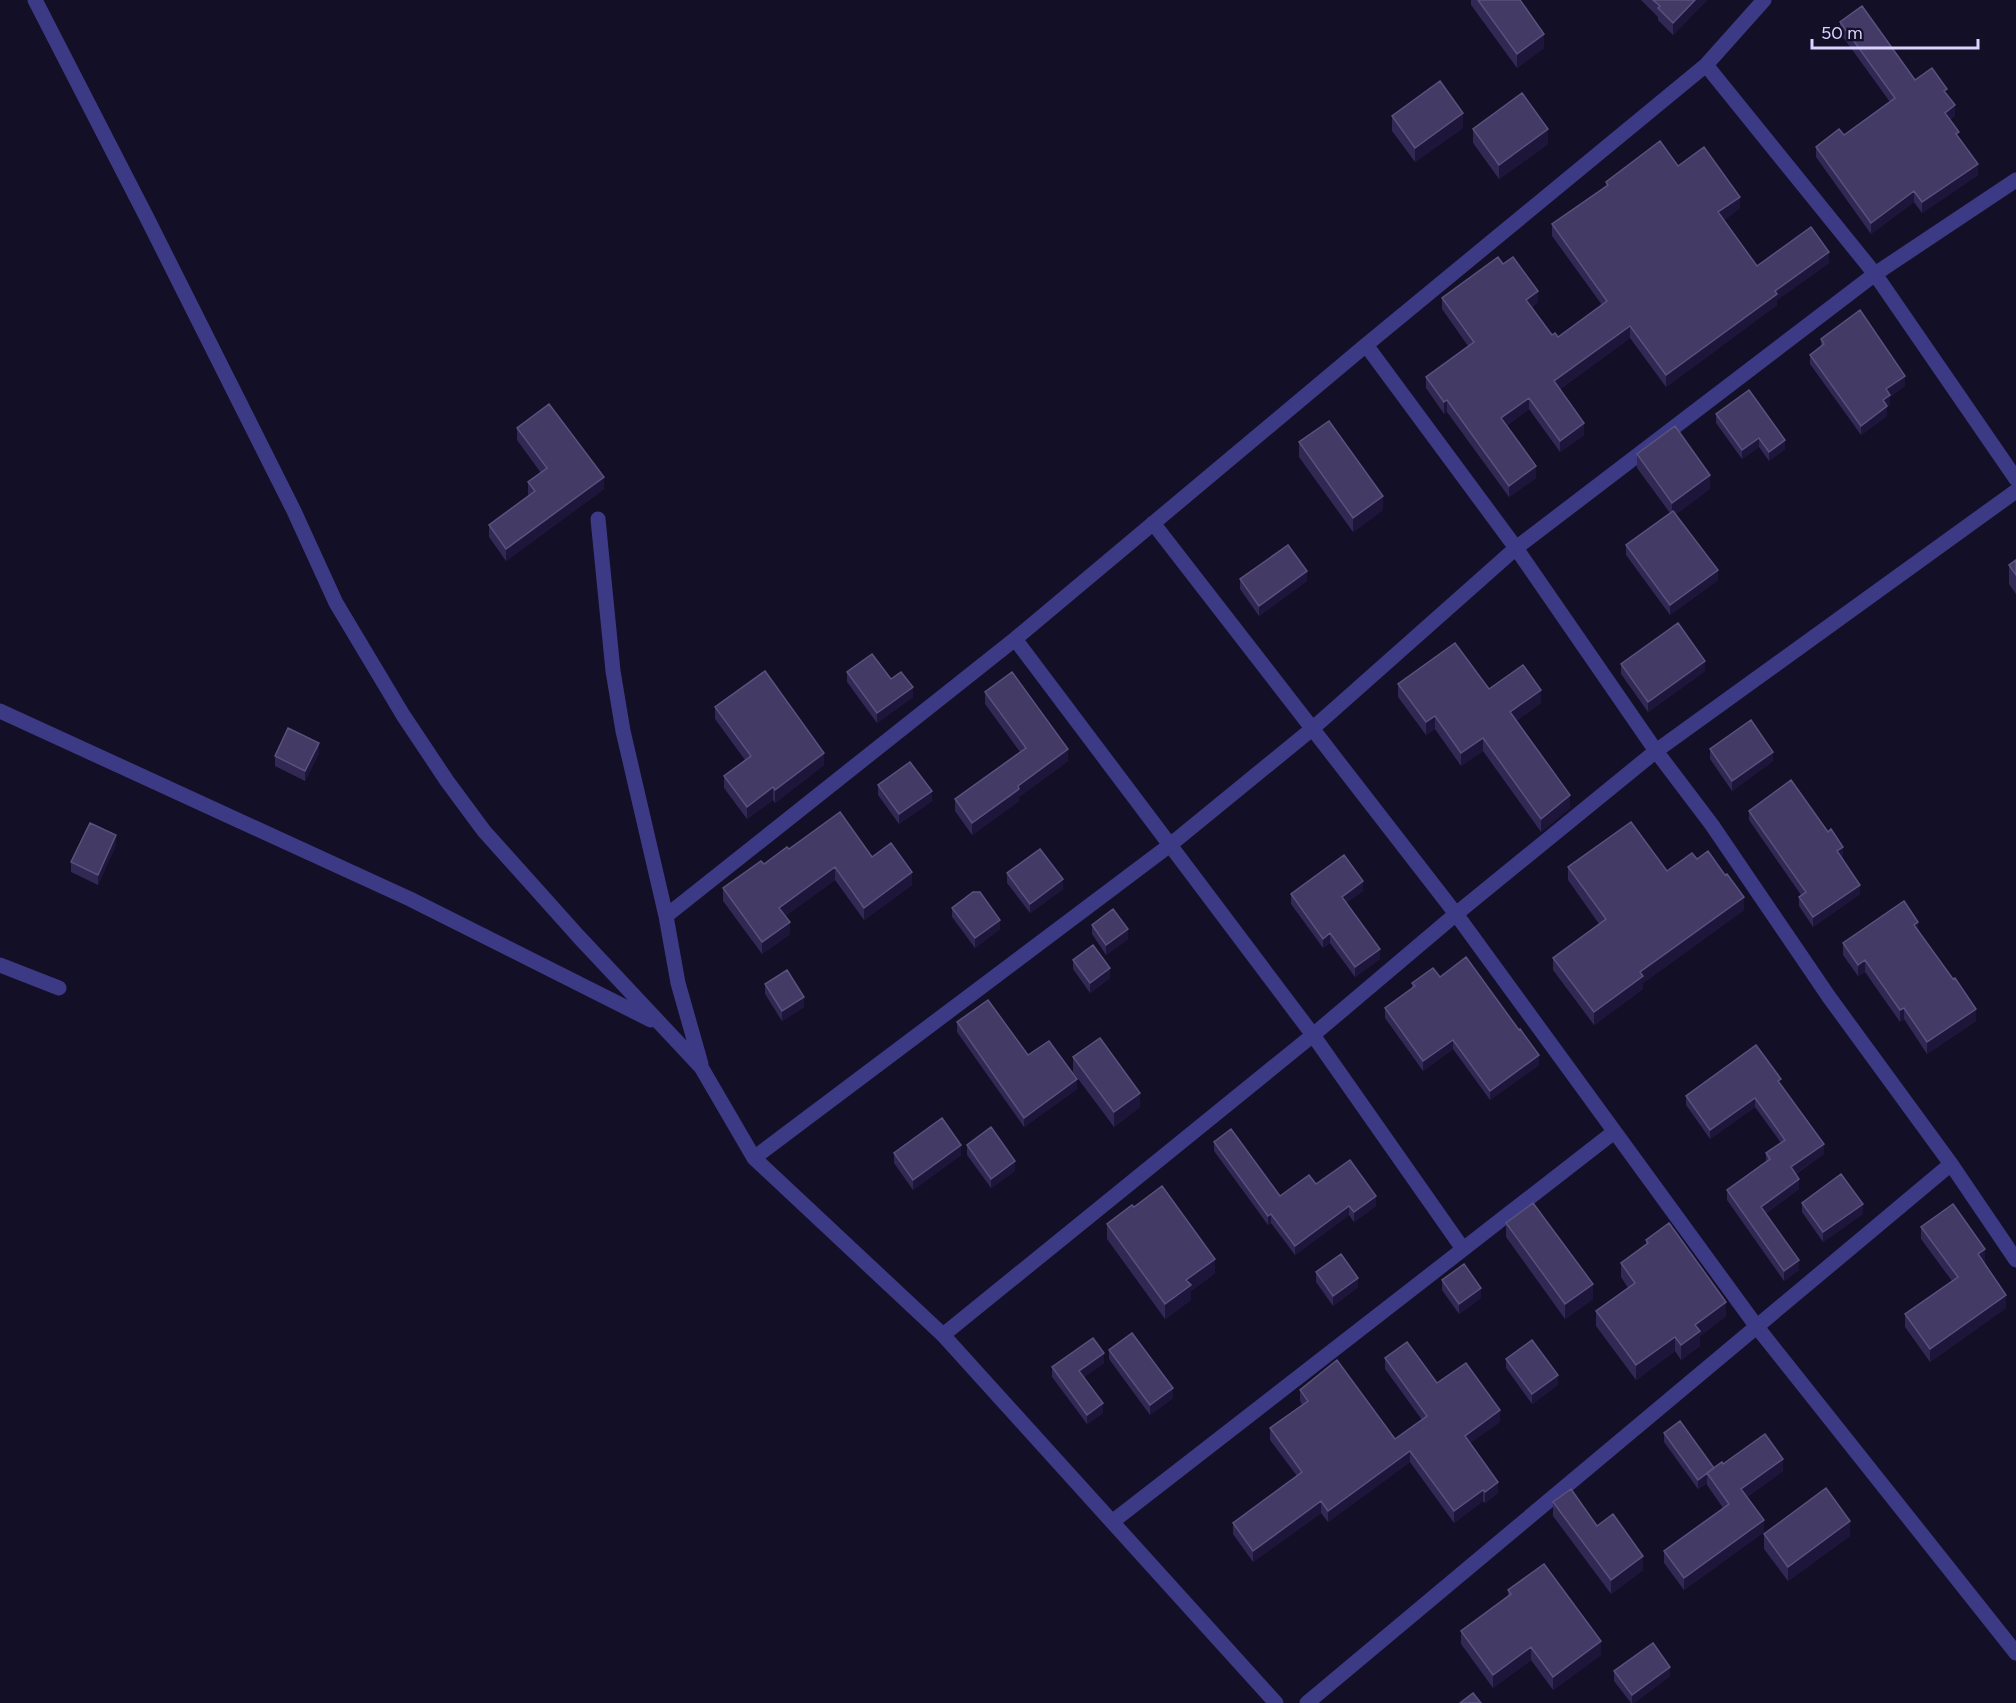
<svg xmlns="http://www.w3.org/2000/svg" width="2016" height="1703" font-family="Figtree,sans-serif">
<rect width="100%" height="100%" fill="#130f26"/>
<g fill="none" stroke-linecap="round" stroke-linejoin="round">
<path stroke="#3d3a85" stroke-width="15" d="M 35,0 L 146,216 L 293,509 L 336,603 L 403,715 L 447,781 L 484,831 L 579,937 L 701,1067 L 754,1158 L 943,1335 L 1276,1703
M 1706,65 L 1875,274 L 2016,479
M 1366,345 L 1516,548 L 1656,751 L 1712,825 L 1829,997 L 1951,1164 L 2016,1260
M 598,519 L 613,671 L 623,731 L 666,916 L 678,983 L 701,1064
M 1153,523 L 1456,914 L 1757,1327 L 2016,1653
M 1015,639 L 1313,1035 L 1463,1249
M 0,711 L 410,899 L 651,1020
M 666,916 L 1015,639 L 1366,345 L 1706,65 L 1764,0
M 0,965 L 59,988
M 754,1158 L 1170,845 L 1312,729 L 1516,548 L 1875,274 L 2016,180
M 943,1335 L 1313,1035 L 1456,914 L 1656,751 L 2016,491
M 1112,1522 L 1614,1132
M 1307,1703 L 1951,1164"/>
</g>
<path fill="#312854" d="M 1471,0 L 1520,0 L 1544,48 L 1517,68 L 1471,5 Z
M 1641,0 L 1707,0 L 1673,35 L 1658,20 L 1658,17 Z
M 1840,22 L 1915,80 L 1947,96 L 1955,116 L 1950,120 L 1978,175 L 1922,213 L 1914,202 L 1871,234 L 1816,157 L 1816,147 L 1844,135 L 1890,102 L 1840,33 Z
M 1392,116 L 1463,128 L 1415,162 L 1392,131 Z
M 1473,129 L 1548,144 L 1499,179 L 1473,143 Z
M 1678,166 L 1740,208 L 1724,220 L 1757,266 L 1829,263 L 1777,300 L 1777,305 L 1666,387 L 1630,338 L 1560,389 L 1584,435 L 1560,452 L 1529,409 L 1506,426 L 1536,478 L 1509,497 L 1447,412 L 1444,414 L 1426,388 L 1426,377 L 1468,346 L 1442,309 L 1442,298 L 1503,264 L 1538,302 L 1532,307 L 1552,335 L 1558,337 L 1602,305 L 1552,236 L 1552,224 L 1606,186 L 1606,182 Z
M 1821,339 L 1905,386 L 1890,397 L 1890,404 L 1887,406 L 1887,416 L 1861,435 L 1810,364 L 1810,355 L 1821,346 Z
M 1716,414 L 1785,449 L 1769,461 L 1759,447 L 1742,459 L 1716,423 Z
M 517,428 L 604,489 L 506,561 L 489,537 L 489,525 L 529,496 L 528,494 L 528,482 L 541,473 L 517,440 Z
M 1299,442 L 1383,510 L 1353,532 L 1299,457 Z
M 1637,454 L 1710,489 L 1676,514 L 1718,580 L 1670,615 L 1626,555 L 1626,545 L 1670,513 L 1637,468 Z
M 2016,560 L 2016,594 L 2009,584 L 2009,565 Z
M 1240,579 L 1307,581 L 1259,616 L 1240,589 Z
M 1621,664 L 1705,671 L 1648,712 L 1621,674 Z
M 847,672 L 891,679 L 913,697 L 877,723 L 847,682 Z
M 1398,684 L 1489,689 L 1541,703 L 1516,721 L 1570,808 L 1541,832 L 1483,751 L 1461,766 L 1435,729 L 1426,735 L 1398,697 Z
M 985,692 L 1068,761 L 1019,797 L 1019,801 L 972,835 L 955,811 L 955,799 L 1020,752 L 985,704 Z
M 715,707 L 824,765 L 775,803 L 773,800 L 747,819 L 724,788 L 724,776 L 745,760 L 715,719 Z
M 1710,749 L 1773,761 L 1732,791 L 1710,759 Z
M 319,753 L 305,781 L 275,766 L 275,756 Z
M 878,785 L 932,801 L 899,824 L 878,795 Z
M 1749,811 L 1843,857 L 1842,857 L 1860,894 L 1813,927 L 1799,906 L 1799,897 L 1801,895 L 1749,820 Z
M 116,845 L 98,885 L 71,872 L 71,862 Z
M 789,849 L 872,857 L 912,885 L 864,920 L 835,880 L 785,916 L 790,934 L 762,954 L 723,901 L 723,888 Z
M 1697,859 L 1744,910 L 1643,983 L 1643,989 L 1594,1025 L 1553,970 L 1553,958 L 1599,924 L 1568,880 L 1568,867 L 1667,871 Z
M 1007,873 L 1063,889 L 1030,913 L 1007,883 Z
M 1363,891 L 1346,903 L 1380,959 L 1355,977 L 1330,943 L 1323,948 L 1291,904 L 1291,894 Z
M 952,908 L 1000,929 L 975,948 L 952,917 Z
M 1092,925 L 1128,939 L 1106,955 L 1092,934 Z
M 1918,931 L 1976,1021 L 1927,1054 L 1904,1019 L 1900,1022 L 1865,972 L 1858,976 L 1843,955 L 1843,943 Z
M 1073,960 L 1110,978 L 1090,993 L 1073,969 Z
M 1440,977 L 1539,1065 L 1490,1100 L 1453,1049 L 1423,1071 L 1385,1018 L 1385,1008 L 1412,988 L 1412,983 Z
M 765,984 L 804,1007 L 782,1021 L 765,994 Z
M 957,1022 L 1077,1089 L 1024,1127 L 957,1032 Z
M 1073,1057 L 1140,1107 L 1114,1127 L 1073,1072 Z
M 1781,1085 L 1824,1154 L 1796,1174 L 1799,1189 L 1766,1213 L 1799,1270 L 1784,1281 L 1727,1200 L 1727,1190 L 1766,1161 L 1766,1153 L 1781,1143 L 1755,1107 L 1710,1139 L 1686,1105 L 1686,1096 Z
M 1214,1142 L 1280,1196 L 1316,1184 L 1376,1206 L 1354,1222 L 1349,1215 L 1295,1255 L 1271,1223 L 1268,1225 L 1214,1151 Z
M 967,1145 L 1015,1171 L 991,1188 L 967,1155 Z
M 894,1153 L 961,1155 L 913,1190 L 894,1163 Z
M 1802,1203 L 1863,1214 L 1823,1242 L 1802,1212 Z
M 1134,1207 L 1215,1273 L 1191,1291 L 1191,1300 L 1165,1319 L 1107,1239 L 1107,1224 Z
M 1506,1223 L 1593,1299 L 1565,1319 L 1506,1237 Z
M 1921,1227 L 1985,1261 L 1984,1263 L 2006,1308 L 1930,1362 L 1905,1327 L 1905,1314 L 1952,1281 L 1921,1239 Z
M 1646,1240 L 1726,1316 L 1700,1336 L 1700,1346 L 1681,1360 L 1675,1351 L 1636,1380 L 1596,1326 L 1596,1311 L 1628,1288 L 1621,1277 L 1621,1263 L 1646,1245 Z
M 1316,1272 L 1358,1287 L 1333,1306 L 1316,1282 Z
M 1442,1280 L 1481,1298 L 1459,1314 L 1442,1290 Z
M 1109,1350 L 1173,1398 L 1150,1415 L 1109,1359 Z
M 1385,1358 L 1437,1383 L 1500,1422 L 1470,1443 L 1498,1493 L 1485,1503 L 1483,1501 L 1454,1523 L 1410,1462 L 1328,1522 L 1321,1513 L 1253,1562 L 1233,1534 L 1233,1523 L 1297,1476 L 1270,1440 L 1270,1428 L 1302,1405 L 1300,1401 L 1300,1390 L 1395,1439 L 1422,1420 L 1385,1369 Z
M 1506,1359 L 1558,1385 L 1532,1404 L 1506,1368 Z
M 1104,1363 L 1084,1377 L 1103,1413 L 1087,1424 L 1052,1377 L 1052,1367 Z
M 1664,1433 L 1714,1468 L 1723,1464 L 1783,1471 L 1747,1497 L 1764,1532 L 1684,1590 L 1664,1563 L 1664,1551 L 1723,1508 L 1707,1485 L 1707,1483 L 1698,1489 L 1664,1442 Z
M 1553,1502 L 1643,1570 L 1611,1594 L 1553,1516 Z
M 1764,1534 L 1850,1536 L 1788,1581 L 1764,1549 Z
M 1508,1590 L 1601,1655 L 1553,1690 L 1531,1660 L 1493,1688 L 1461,1644 L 1461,1631 L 1508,1596 Z
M 1614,1671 L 1670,1676 L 1634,1703 L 1631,1703 L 1614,1681 Z"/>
<path fill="#1d163a" d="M 1695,0 L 1707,0 L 1673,35 L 1673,23 Z
M 1544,34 L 1544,48 L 1517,68 L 1517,54 Z
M 1955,105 L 1955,116 L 1945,124 L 1945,113 Z
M 1463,113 L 1463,128 L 1415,162 L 1415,148 Z
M 1548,129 L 1548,144 L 1499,179 L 1499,165 Z
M 1978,164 L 1978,175 L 1922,213 L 1922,202 Z
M 1914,191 L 1914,202 L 1871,234 L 1871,223 Z
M 1740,197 L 1740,208 L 1718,224 L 1718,212 Z
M 1829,252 L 1829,263 L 1777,300 L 1777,305 L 1666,387 L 1666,375 L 1775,291 Z
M 1538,291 L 1538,302 L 1526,311 L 1526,300 Z
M 1630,326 L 1630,338 L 1554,393 L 1554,381 Z
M 1905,376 L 1905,386 L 1890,397 L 1890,404 L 1883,409 L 1883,400 L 1886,389 Z
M 1529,398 L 1529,409 L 1501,429 L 1501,418 Z
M 1447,400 L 1447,412 L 1444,414 L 1444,402 Z
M 1887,406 L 1887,416 L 1861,435 L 1861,426 Z
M 1584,423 L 1584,435 L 1560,452 L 1560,441 Z
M 1759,438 L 1759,447 L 1742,459 L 1742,450 Z
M 1785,440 L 1785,449 L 1769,461 L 1769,452 Z
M 1536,466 L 1536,478 L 1509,497 L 1509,486 Z
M 1710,475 L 1710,489 L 1672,517 L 1672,503 Z
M 604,477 L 604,489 L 506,561 L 506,549 Z
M 1383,496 L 1383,510 L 1353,532 L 1353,518 Z
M 1718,570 L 1718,580 L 1670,615 L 1670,605 Z
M 1307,571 L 1307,581 L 1259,616 L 1259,606 Z
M 1705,661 L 1705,671 L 1648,712 L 1648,702 Z
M 913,687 L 913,697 L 877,723 L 877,713 Z
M 1541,690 L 1541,703 L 1510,725 L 1510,712 Z
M 1435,716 L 1435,729 L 1426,735 L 1426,722 Z
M 1483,738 L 1483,751 L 1461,766 L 1461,753 Z
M 319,743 L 319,753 L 305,781 L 305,771 Z
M 1068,749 L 1068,761 L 1019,797 L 1019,801 L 972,835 L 972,823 L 1018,786 Z
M 1773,752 L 1773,761 L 1732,791 L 1732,781 Z
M 824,753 L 824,765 L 775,803 L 775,790 Z
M 773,787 L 773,800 L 747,819 L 747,807 Z
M 932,791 L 932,801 L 899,824 L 899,814 Z
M 1570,795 L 1570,808 L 1541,832 L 1541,819 Z
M 116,835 L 116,845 L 98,885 L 98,875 Z
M 1843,847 L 1843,857 L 1837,861 L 1837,851 Z
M 835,867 L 835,880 L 779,920 L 779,908 Z
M 912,872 L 912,885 L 864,920 L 864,908 Z
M 1063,879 L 1063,889 L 1030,913 L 1030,904 Z
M 1363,881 L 1363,891 L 1342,906 L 1342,897 Z
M 1860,885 L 1860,894 L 1813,927 L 1813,917 Z
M 1744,897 L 1744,910 L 1643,983 L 1643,989 L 1594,1025 L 1594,1012 L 1640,972 Z
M 1000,920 L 1000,929 L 975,948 L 975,938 Z
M 790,922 L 790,934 L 762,954 L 762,942 Z
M 1918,922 L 1918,934 L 1914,925 Z
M 1128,929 L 1128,939 L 1106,955 L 1106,945 Z
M 1330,933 L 1330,943 L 1323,948 L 1323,939 Z
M 1380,949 L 1380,959 L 1355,977 L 1355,967 Z
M 1865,960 L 1865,972 L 1858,976 L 1858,965 Z
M 1110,968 L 1110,978 L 1090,993 L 1090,983 Z
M 804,997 L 804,1007 L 782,1021 L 782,1011 Z
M 1904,1008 L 1904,1019 L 1900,1022 L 1900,1010 Z
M 1976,1009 L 1976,1021 L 1927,1054 L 1927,1042 Z
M 1453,1040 L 1453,1049 L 1423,1071 L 1423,1061 Z
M 1539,1055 L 1539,1065 L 1490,1100 L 1490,1091 Z
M 1077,1079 L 1077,1089 L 1024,1127 L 1024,1118 Z
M 1140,1093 L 1140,1107 L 1114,1127 L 1114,1112 Z
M 1755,1098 L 1755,1107 L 1710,1139 L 1710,1130 Z
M 1824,1144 L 1824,1154 L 1791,1177 L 1791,1167 Z
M 961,1145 L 961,1155 L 913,1190 L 913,1180 Z
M 1015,1161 L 1015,1171 L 991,1188 L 991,1179 Z
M 1799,1179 L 1799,1189 L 1761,1216 L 1761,1207 Z
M 1376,1196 L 1376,1206 L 1354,1222 L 1354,1212 Z
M 1863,1204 L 1863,1214 L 1823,1242 L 1823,1232 Z
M 1349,1206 L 1349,1215 L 1295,1255 L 1295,1246 Z
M 1271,1214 L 1271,1223 L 1268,1225 L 1268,1216 Z
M 1985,1249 L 1985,1261 L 1978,1267 L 1978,1254 Z
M 1215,1259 L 1215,1273 L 1191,1291 L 1191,1300 L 1165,1319 L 1165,1304 L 1186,1280 Z
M 1799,1260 L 1799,1270 L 1784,1281 L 1784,1271 Z
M 1358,1278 L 1358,1287 L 1333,1306 L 1333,1296 Z
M 1593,1284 L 1593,1299 L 1565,1319 L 1565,1304 Z
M 1481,1288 L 1481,1298 L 1459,1314 L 1459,1304 Z
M 2006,1295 L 2006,1308 L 1930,1362 L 1930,1349 Z
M 1726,1302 L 1726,1316 L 1700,1336 L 1700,1346 L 1681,1360 L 1681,1345 L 1695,1325 Z
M 1675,1337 L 1675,1351 L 1636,1380 L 1636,1365 Z
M 1104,1353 L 1104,1363 L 1079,1381 L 1079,1371 Z
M 1558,1375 L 1558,1385 L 1532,1404 L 1532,1394 Z
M 1173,1388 L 1173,1398 L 1150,1415 L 1150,1405 Z
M 1103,1403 L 1103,1413 L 1087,1424 L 1087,1415 Z
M 1500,1410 L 1500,1422 L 1465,1447 L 1465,1436 Z
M 1410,1451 L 1410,1462 L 1328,1522 L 1328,1511 Z
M 1783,1459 L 1783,1471 L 1741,1501 L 1741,1489 Z
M 1707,1473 L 1707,1483 L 1698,1489 L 1698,1480 Z
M 1498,1482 L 1498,1493 L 1485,1503 L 1485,1492 Z
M 1483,1490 L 1483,1501 L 1454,1523 L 1454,1511 Z
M 1321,1501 L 1321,1513 L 1253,1562 L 1253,1551 Z
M 1764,1520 L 1764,1532 L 1684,1590 L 1684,1578 Z
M 1850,1521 L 1850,1536 L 1788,1581 L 1788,1567 Z
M 1643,1556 L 1643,1570 L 1611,1594 L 1611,1580 Z
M 1601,1641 L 1601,1655 L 1553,1690 L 1553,1677 Z
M 1531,1647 L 1531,1660 L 1493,1688 L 1493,1675 Z
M 1670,1667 L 1670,1676 L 1634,1703 L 1632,1703 L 1632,1695 Z"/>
<path fill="#433a66" stroke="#5a527e" stroke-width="1.5" d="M 1478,0 L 1520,0 L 1544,34 L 1517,54 Z
M 1653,0 L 1695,0 L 1673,23 L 1658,8 L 1660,6 Z
M 1862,6 L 1915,80 L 1932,68 L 1947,89 L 1944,91 L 1955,105 L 1945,113 L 1959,132 L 1956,134 L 1978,164 L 1922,202 L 1914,191 L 1871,223 L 1816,147 L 1839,129 L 1844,135 L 1895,98 L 1840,22 Z
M 1440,81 L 1463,113 L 1415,148 L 1392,116 Z
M 1522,93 L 1548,129 L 1499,165 L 1473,129 Z
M 1660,141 L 1678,166 L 1704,147 L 1740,197 L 1718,212 L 1757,266 L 1811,227 L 1829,252 L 1775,291 L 1777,294 L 1666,375 L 1630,326 L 1554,381 L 1584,423 L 1560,441 L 1529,398 L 1501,418 L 1536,466 L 1509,486 L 1447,400 L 1444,402 L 1426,377 L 1474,342 L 1442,298 L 1498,257 L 1503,264 L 1513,257 L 1538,291 L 1526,300 L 1552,335 L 1555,333 L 1558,337 L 1607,301 L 1552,224 L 1608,185 L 1606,182 Z
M 1860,310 L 1905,376 L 1886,389 L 1890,395 L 1883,400 L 1887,406 L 1861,426 L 1810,355 L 1824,344 L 1821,339 Z
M 1749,390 L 1785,440 L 1769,452 L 1759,438 L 1742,450 L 1716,414 Z
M 549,404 L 604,477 L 506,549 L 489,525 L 535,491 L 528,482 L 547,468 L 517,428 Z
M 1329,421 L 1383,496 L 1353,518 L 1299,442 Z
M 1675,426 L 1710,475 L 1672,503 L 1637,454 Z
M 1673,511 L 1718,570 L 1670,605 L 1626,545 Z
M 1288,545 L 1307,571 L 1259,606 L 1240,579 Z
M 2016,560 L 2016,575 L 2009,565 Z
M 1678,623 L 1705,661 L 1648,702 L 1621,664 Z
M 1455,643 L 1489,689 L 1523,665 L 1541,690 L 1510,712 L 1570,795 L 1541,819 L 1483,738 L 1461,753 L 1435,716 L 1426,722 L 1398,684 Z
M 872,654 L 891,679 L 901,672 L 913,687 L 877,713 L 847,672 Z
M 765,671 L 824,753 L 775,790 L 773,787 L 747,807 L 724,776 L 751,756 L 715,707 Z
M 1012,672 L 1068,749 L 1018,786 L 1019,789 L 972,823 L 955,799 L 1026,748 L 985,692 Z
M 1751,720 L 1773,752 L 1732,781 L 1710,749 Z
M 288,728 L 319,743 L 305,771 L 275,756 Z
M 910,762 L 932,791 L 899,814 L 878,785 Z
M 1791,780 L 1828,832 L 1831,829 L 1843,847 L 1837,851 L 1860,885 L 1813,917 L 1799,897 L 1806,892 L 1749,811 Z
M 840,812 L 872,857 L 891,843 L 912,872 L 864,908 L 835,867 L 779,908 L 790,922 L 762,942 L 723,888 L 761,861 L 764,864 L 787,847 L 789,849 Z
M 1631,822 L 1667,871 L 1692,853 L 1697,859 L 1708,851 L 1725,875 L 1727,874 L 1744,897 L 1640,972 L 1643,976 L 1594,1012 L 1553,958 L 1606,919 L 1568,867 Z
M 90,823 L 116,835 L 98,875 L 71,862 Z
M 1040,849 L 1063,879 L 1030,904 L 1007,873 Z
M 1344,855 L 1363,881 L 1342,897 L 1380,949 L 1355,967 L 1330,933 L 1323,939 L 1291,894 Z
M 973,892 L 980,892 L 1000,920 L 975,938 L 952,908 Z
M 1904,901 L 1918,922 L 1914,925 L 1953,979 L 1955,978 L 1976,1009 L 1927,1042 L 1904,1008 L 1900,1010 L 1865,960 L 1858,965 L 1843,943 Z
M 1113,909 L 1128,929 L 1106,945 L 1092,925 Z
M 1093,945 L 1110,968 L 1090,983 L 1073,960 Z
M 1466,957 L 1519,1030 L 1520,1029 L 1539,1055 L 1490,1091 L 1453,1040 L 1423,1061 L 1385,1008 L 1415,986 L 1412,983 L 1433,968 L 1440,977 Z
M 787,970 L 804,997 L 782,1011 L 765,984 Z
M 988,1000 L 1028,1055 L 1049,1041 L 1077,1079 L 1024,1118 L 957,1022 Z
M 1100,1038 L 1140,1093 L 1114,1112 L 1073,1057 Z
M 1756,1045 L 1781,1079 L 1778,1081 L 1824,1144 L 1791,1167 L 1799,1179 L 1761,1207 L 1799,1260 L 1784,1271 L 1727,1190 L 1770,1159 L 1766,1153 L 1785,1140 L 1755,1098 L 1710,1130 L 1686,1096 Z
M 942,1118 L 961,1145 L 913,1180 L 894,1153 Z
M 991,1127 L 1015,1161 L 991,1179 L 967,1145 Z
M 1231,1129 L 1280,1196 L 1309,1175 L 1316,1184 L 1350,1160 L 1376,1196 L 1354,1212 L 1349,1206 L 1295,1246 L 1271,1214 L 1268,1216 L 1214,1142 Z
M 1841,1174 L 1863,1204 L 1823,1232 L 1802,1203 Z
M 1162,1186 L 1215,1259 L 1186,1280 L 1191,1285 L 1165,1304 L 1107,1224 L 1132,1205 L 1134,1207 Z
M 1533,1203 L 1593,1284 L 1565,1304 L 1506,1223 Z
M 1953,1204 L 1985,1249 L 1978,1254 L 2006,1295 L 1930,1349 L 1905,1314 L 1958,1277 L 1921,1227 Z
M 1669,1223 L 1726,1302 L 1695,1325 L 1700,1331 L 1681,1345 L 1675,1337 L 1636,1365 L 1596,1311 L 1635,1283 L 1621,1263 L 1648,1243 L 1646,1240 Z
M 1341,1254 L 1358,1278 L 1333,1296 L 1316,1272 Z
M 1464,1264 L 1481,1288 L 1459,1304 L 1442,1280 Z
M 1132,1333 L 1173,1388 L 1150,1405 L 1109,1350 Z
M 1093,1338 L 1104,1353 L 1079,1371 L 1103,1403 L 1087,1415 L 1052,1367 Z
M 1532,1340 L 1558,1375 L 1532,1394 L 1506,1359 Z
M 1407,1342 L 1437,1383 L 1466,1363 L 1500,1410 L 1465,1436 L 1498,1482 L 1485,1492 L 1483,1490 L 1454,1511 L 1410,1451 L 1328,1511 L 1321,1501 L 1253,1551 L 1233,1523 L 1302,1472 L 1270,1428 L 1308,1401 L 1300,1390 L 1337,1360 L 1395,1439 L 1427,1416 L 1385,1358 Z
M 1680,1421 L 1714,1468 L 1698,1480 L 1664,1433 Z
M 1765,1434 L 1783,1459 L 1741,1489 L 1764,1520 L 1684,1578 L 1664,1551 L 1729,1504 L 1707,1473 L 1722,1462 L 1723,1464 Z
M 1826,1488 L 1850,1521 L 1788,1567 L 1764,1534 Z
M 1571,1489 L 1597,1526 L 1613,1514 L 1643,1556 L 1611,1580 L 1553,1502 Z
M 1544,1564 L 1601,1641 L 1553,1677 L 1531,1647 L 1493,1675 L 1461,1631 L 1511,1594 L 1508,1590 Z
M 1653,1643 L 1670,1667 L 1632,1695 L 1614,1671 Z
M 1473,1693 L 1481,1703 L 1460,1703 Z"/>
<path d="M1812 39v9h166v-9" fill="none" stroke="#d9d4ff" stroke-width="3"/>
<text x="1821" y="39" font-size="18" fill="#d9d4ff" stroke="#130f26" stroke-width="4.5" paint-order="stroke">50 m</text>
</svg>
